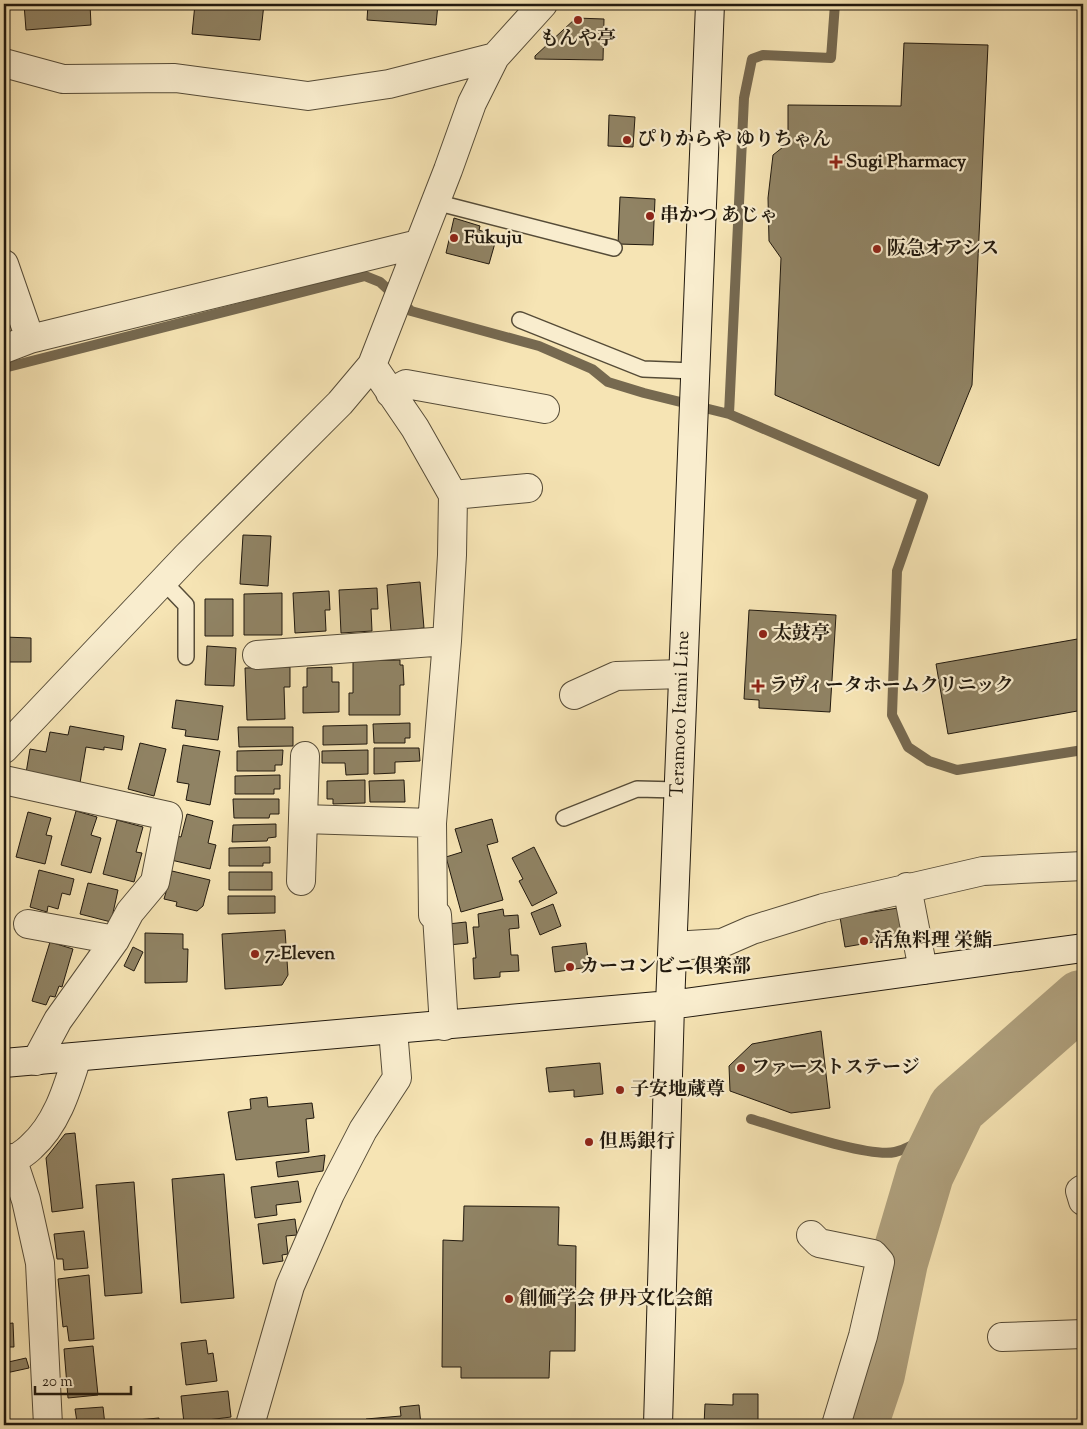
<svg xmlns="http://www.w3.org/2000/svg" width="1087" height="1429" font-family="'Sorts Mill Goudy','Noto Serif JP',serif">
<rect width="100%" height="100%" fill="#f6e4b4"/>
<filter id="stains"><feTurbulence type="fractalNoise" baseFrequency=".004" numOctaves="4"/><feColorMatrix values="0 0 0 0 .2 0 0 0 0 .09 0 0 0 0 .02 0 0 0 .5 -.17"/></filter>
<radialGradient id="worn" r=".72"><stop offset=".6" stop-color="#630" stop-opacity="0"/><stop offset="1" stop-color="#630" stop-opacity=".3"/></radialGradient>
<g fill="none" stroke-linecap="round" stroke-linejoin="round">
<path stroke="#766950" stroke-width="10" d="M 4,368 L 365,276 L 380,282 L 411,311 L 539,346 L 592,369 L 608,382 L 644,393 L 729,414 L 923,497 L 897,571 L 892,715 L 908,747 L 929,761 L 957,770 L 1083,750
M 729,414 L 744,98 L 752,59 L 763,55 L 831,58 L 835,4
M 751,1119 C 782,1128 868,1158 895,1152 C 920,1146 939,1124 957,1108"/>
<path stroke="#ae9f7c" stroke-width="58" d="M 859,1425 L 876,1374 L 899,1262 L 925,1174 L 957,1108 L 1081,999"/>
</g>
<path fill="#908364" stroke="#21190e" d="M 24,4 L 90,4 L 91,25 L 26,30 Z
M 195,4 L 264,4 L 260,40 L 192,34 Z
M 368,4 L 438,4 L 436,25 L 367,20 Z
M 576,18 L 604,19 L 603,60 L 535,59 L 535,56 Z
M 904,43 L 988,45 L 972,385 L 939,466 L 775,395 L 781,258 L 769,241 L 768,198 L 773,155 L 788,143 L 788,105 L 901,106 Z
M 609,115 L 635,117 L 633,147 L 608,146 Z
M 620,197 L 655,199 L 653,245 L 618,244 Z
M 454,218 L 480,226 L 479,230 L 497,236 L 489,264 L 446,253 Z
M 243,535 L 271,536 L 268,586 L 240,584 Z
M 420,582 L 424,628 L 391,631 L 387,585 Z
M 377,588 L 378,609 L 371,609 L 372,631 L 341,633 L 339,590 Z
M 329,591 L 330,610 L 325,610 L 326,631 L 295,633 L 293,593 Z
M 282,593 L 282,635 L 244,635 L 244,594 Z
M 205,599 L 233,599 L 233,636 L 205,636 Z
M 749,610 L 836,615 L 830,712 L 759,708 L 759,700 L 744,699 Z
M 4,637 L 31,638 L 31,662 L 4,662 Z
M 1083,638 L 1083,710 L 948,734 L 936,664 Z
M 207,646 L 236,648 L 234,686 L 205,685 Z
M 400,660 L 400,665 L 403,665 L 404,685 L 400,685 L 400,715 L 349,715 L 349,693 L 353,693 L 353,661 Z
M 290,667 L 290,687 L 284,687 L 285,719 L 247,720 L 245,668 Z
M 332,667 L 332,682 L 339,682 L 339,712 L 303,713 L 303,687 L 307,687 L 307,668 Z
M 176,700 L 223,706 L 218,740 L 185,736 L 186,730 L 172,728 Z
M 410,723 L 410,738 L 405,738 L 405,743 L 374,743 L 373,724 Z
M 367,725 L 367,744 L 323,745 L 323,726 Z
M 70,726 L 124,736 L 122,750 L 104,747 L 104,750 L 86,747 L 80,783 L 26,773 L 30,749 L 46,752 L 50,732 L 68,735 Z
M 238,727 L 293,727 L 293,746 L 239,747 Z
M 140,743 L 166,749 L 154,796 L 128,789 Z
M 183,745 L 220,751 L 210,805 L 186,800 L 189,784 L 177,782 Z
M 374,748 L 419,748 L 420,761 L 395,762 L 395,773 L 374,774 Z
M 283,750 L 282,765 L 275,765 L 275,771 L 237,771 L 237,751 Z
M 368,750 L 368,774 L 346,775 L 345,763 L 322,763 L 322,751 Z
M 280,775 L 280,789 L 274,789 L 274,794 L 235,794 L 235,776 Z
M 365,780 L 365,803 L 333,804 L 333,799 L 327,799 L 327,781 Z
M 404,780 L 405,802 L 370,802 L 369,781 Z
M 233,799 L 279,799 L 279,814 L 270,814 L 269,818 L 234,818 Z
M 76,811 L 97,817 L 91,835 L 101,838 L 91,873 L 61,865 Z
M 28,812 L 51,818 L 46,835 L 52,836 L 45,864 L 16,857 Z
M 187,814 L 213,821 L 208,843 L 216,845 L 210,869 L 171,860 L 177,836 L 181,837 Z
M 492,819 L 498,842 L 487,845 L 503,900 L 461,912 L 446,857 L 462,852 L 455,829 Z
M 117,820 L 143,827 L 136,852 L 142,853 L 134,882 L 103,874 Z
M 276,824 L 276,837 L 268,838 L 267,841 L 232,842 L 233,825 Z
M 270,847 L 270,863 L 263,863 L 263,866 L 229,866 L 229,848 Z
M 534,847 L 557,893 L 532,906 L 519,881 L 523,879 L 512,858 Z
M 39,870 L 74,879 L 70,895 L 62,893 L 58,909 L 48,906 L 47,912 L 30,907 Z
M 172,871 L 210,880 L 203,906 L 197,911 L 176,906 L 177,902 L 164,899 Z
M 229,872 L 272,872 L 272,890 L 229,890 Z
M 88,883 L 118,890 L 111,922 L 80,914 Z
M 228,896 L 275,896 L 275,913 L 228,914 Z
M 553,904 L 561,926 L 540,935 L 531,913 Z
M 898,908 L 903,937 L 845,947 L 840,917 Z
M 503,909 L 504,916 L 518,915 L 519,928 L 509,929 L 511,955 L 518,955 L 519,971 L 500,972 L 500,977 L 474,979 L 473,958 L 476,958 L 473,927 L 479,927 L 478,914 Z
M 466,922 L 468,943 L 449,945 L 448,924 Z
M 285,930 L 288,975 L 282,985 L 225,989 L 222,934 Z
M 145,933 L 183,934 L 183,949 L 188,949 L 187,982 L 145,983 Z
M 50,942 L 73,949 L 62,987 L 59,986 L 55,997 L 50,996 L 46,1005 L 32,1001 Z
M 586,943 L 589,967 L 555,972 L 552,947 Z
M 133,947 L 143,952 L 134,971 L 124,966 Z
M 821,1031 L 830,1108 L 791,1113 L 730,1091 L 729,1066 L 752,1044 Z
M 600,1063 L 603,1094 L 574,1097 L 574,1090 L 549,1092 L 546,1068 Z
M 267,1097 L 268,1107 L 312,1103 L 314,1118 L 306,1119 L 309,1152 L 236,1160 L 228,1112 L 251,1109 L 250,1099 Z
M 75,1133 L 83,1208 L 52,1212 L 46,1158 L 65,1134 Z
M 325,1155 L 323,1171 L 278,1177 L 276,1162 Z
M 224,1174 L 234,1298 L 181,1303 L 172,1179 Z
M 298,1181 L 301,1202 L 276,1205 L 277,1215 L 255,1218 L 251,1187 Z
M 134,1182 L 142,1293 L 105,1296 L 96,1185 Z
M 464,1206 L 559,1207 L 558,1245 L 576,1246 L 575,1351 L 550,1351 L 549,1378 L 461,1378 L 461,1367 L 442,1367 L 443,1240 L 463,1241 Z
M 295,1219 L 297,1235 L 286,1236 L 288,1254 L 282,1255 L 283,1261 L 263,1264 L 258,1224 Z
M 84,1231 L 88,1268 L 64,1270 L 63,1259 L 57,1259 L 54,1234 Z
M 89,1275 L 94,1339 L 69,1341 L 67,1326 L 63,1327 L 58,1279 Z
M 13,1323 L 14,1347 L 8,1347 L 9,1354 L 4,1354 L 4,1324 Z
M 206,1340 L 208,1354 L 213,1353 L 217,1381 L 186,1385 L 181,1343 Z
M 93,1346 L 98,1395 L 68,1398 L 64,1349 Z
M 26,1358 L 29,1368 L 6,1373 L 4,1363 Z
M 228,1391 L 231,1417 L 184,1423 L 181,1396 Z
M 733,1394 L 758,1394 L 758,1425 L 704,1425 L 705,1404 L 733,1405 Z
M 419,1405 L 421,1425 L 366,1425 L 366,1419 L 401,1416 L 400,1407 Z
M 103,1407 L 105,1425 L 68,1425 L 68,1423 L 77,1422 L 75,1409 Z
M 159,1418 L 159,1425 L 115,1425 L 114,1422 Z"/>
<g fill="none" stroke-linecap="round" stroke-linejoin="round">
<g stroke="#564c38" stroke-width="18">
<path id="lane" d="M 435,202 L 614,248
M 520,320 L 643,369 L 694,371
M 163,581 L 186,605 L 186,657
M 564,818 L 637,789 L 678,790"/>
</g>
<g stroke="#564c38" stroke-width="30">
<path id="street" d="M 4,63 L 63,79 L 175,78 L 308,96 L 389,84 L 495,57
M 4,264 L 30,339
M 4,349 L 30,339 L 418,244
M 372,365 L 415,428 L 453,495 L 452,555 L 447,641 L 432,823 L 433,915 L 437,915 L 444,1026
M 390,393 L 406,384 L 545,409
M 453,495 L 528,488
M 257,655 L 447,641
M 574,695 L 616,676 L 683,674
M 4,749 L 187,556 L 340,403 L 372,365 L 448,170 L 472,103 L 495,57 L 543,4
M 4,780 L 168,816 L 155,882 L 130,912 L 115,940 L 58,1020 L 36,1061
M 303,819 L 432,823
M 301,881 L 305,756
M 907,887 L 923,970
M 28,924 L 115,940
M 673,946 L 722,943 L 752,930 L 823,908 L 983,871 L 1083,866
M 12,1158 L 26,1200 L 40,1263 L 48,1425
M 4,1169 C 12,1159 22,1156 31,1147 C 57,1124 67,1089 77,1057
M 1083,1189 L 1080,1191 L 1083,1201
M 811,1235 L 819,1243 L 873,1254 L 880,1262 L 863,1336 L 836,1425
M 1002,1337 L 1083,1334
M 250,1425 L 290,1286 L 330,1194 L 363,1130 L 397,1078 L 393,1030"/>
</g>
<g stroke="#21190e" stroke-width="30">
<path id="secondary" d="M 4,1063 L 670,1005 L 1083,948
M 658,1425 L 670,1005 L 710,4"/>
</g>
<use href="#lane" stroke="#f9edce" stroke-width="15"/>
<use href="#street" stroke="#f9edce" stroke-width="28"/>
<use href="#secondary" stroke="#f9edce" stroke-width="28"/>
</g>
<g fill="#8f2418" stroke="#f9edce" stroke-width="2">
<circle cx="578" cy="20" r="5"/>
<circle cx="627" cy="140" r="5"/>
<path d="M833.5 154.5h5v5h5v5h-5v5h-5v-5h-5v-5h5z"/>
<circle cx="650" cy="216" r="5"/>
<circle cx="454" cy="238" r="5"/>
<circle cx="877" cy="249" r="5"/>
<circle cx="763" cy="634" r="5"/>
<path d="M755.5 678.5h5v5h5v5h-5v5h-5v-5h-5v-5h5z"/>
<circle cx="864" cy="941" r="5"/>
<circle cx="255" cy="954" r="5"/>
<circle cx="570" cy="967" r="5"/>
<circle cx="741" cy="1068" r="5"/>
<circle cx="620" cy="1090" r="5"/>
<circle cx="589" cy="1142" r="5"/>
<circle cx="509" cy="1299" r="5"/>
</g>
<g text-anchor="middle" dominant-baseline="central" stroke-width="4.5" stroke-linejoin="round" paint-order="stroke">
<g font-size="19" font-weight="bold" fill="#21190e" stroke="#f9edce" text-anchor="start">
<text x="578" y="39" text-anchor="middle">もんや亭</text>
<text x="637" y="140">ぴりからや ゆりちゃん</text>
<text x="846" y="162">Sugi Pharmacy</text>
<text x="660" y="216">串かつ あじゃ</text>
<text x="464" y="238">Fukuju</text>
<text x="887" y="249">阪急オアシス</text>
<text x="773" y="634">太鼓亭</text>
<text x="769" y="686">ラヴィータホームクリニック</text>
<text x="874" y="941">活魚料理 栄鮨</text>
<text x="265" y="954">7-Eleven</text>
<text x="580" y="967">カーコンビニ倶楽部</text>
<text x="751" y="1068">ファーストステージ</text>
<text x="630" y="1090">子安地蔵尊</text>
<text x="599" y="1142">但馬銀行</text>
<text x="519" y="1299">創価学会 伊丹文化会館</text>
</g>
<g font-size="19" fill="#21190e" stroke="#f9edce">
<text transform="translate(681 714) rotate(-88)">Teramoto Itami Line</text>
</g>
</g>
<rect width="1087" height="1429" fill="none" stroke="#f6e4b4" stroke-width="20"/>
<rect x="5" y="5" width="1077" height="1419" fill="none" stroke="#21190e" stroke-width="2.5"/>
<rect x="10" y="10" width="1067" height="1409" fill="none" stroke="#21190e"/>
<path d="M35 1386v8h96v-8" fill="none" stroke="#21190e" stroke-width="2.5"/>
<text x="42" y="1386" font-size="15" fill="#21190e" stroke="#f9edce" stroke-width="4" paint-order="stroke">20 m</text>
<rect width="100%" height="100%" filter="url(#stains)"/>
<rect width="100%" height="100%" fill="url(#worn)"/>
</svg>
